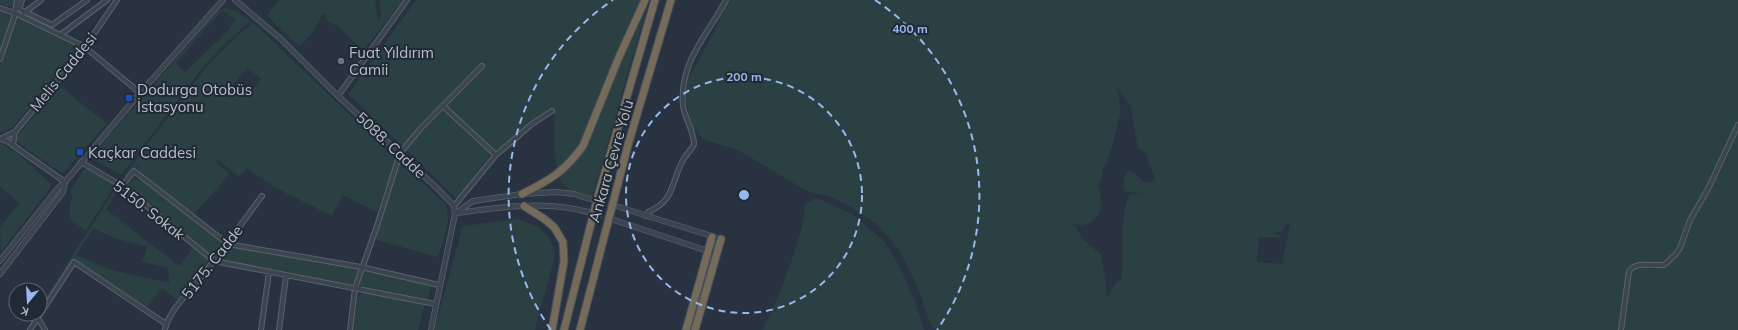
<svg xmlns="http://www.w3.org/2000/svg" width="1738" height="330" font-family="Mulish,sans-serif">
<rect width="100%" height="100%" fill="#283240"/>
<path fill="#2b4042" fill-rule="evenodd" d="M 0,0 L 15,0 L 12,7 L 0,4 Z
M 279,0 L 375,0 L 378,22 L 381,17 L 380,0 L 403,0 L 365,48 L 360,48 L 340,28 L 325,19 L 326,16 L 322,14 C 321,21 306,43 299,46 L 267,16 Z
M 416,0 L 649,0 L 592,197 C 585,195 577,193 571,190 C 548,179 556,132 554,110 L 548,111 L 490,155 L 459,198 L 456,198 L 348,94 Z
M 729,0 L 1738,0 L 1738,330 L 937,330 L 939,329 L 934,329 L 930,324 L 919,291 L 904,259 L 893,242 L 875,223 L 844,203 L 830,197 L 807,191 L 738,150 L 705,140 L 692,127 L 689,118 L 685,92 L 689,77 L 712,36 ZM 1117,87 L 1131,106 L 1137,144 L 1138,148 L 1145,153 L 1155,177 L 1151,183 C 1142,184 1138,174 1129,171 L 1124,177 L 1123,190 L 1127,192 L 1145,194 L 1130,194 C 1118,220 1125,252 1121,279 L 1116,282 L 1107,298 L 1106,285 L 1101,255 L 1082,238 L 1076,227 L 1071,224 C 1099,230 1106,207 1098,185 L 1102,180 L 1102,171 L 1109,157 L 1121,112 ZM 1287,223 L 1290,223 L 1282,264 L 1257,262 L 1259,237 L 1281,237 L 1280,235 L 1273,234 L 1282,231 Z
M 225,8 L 235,10 L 259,28 L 393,156 L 395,161 L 377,212 L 343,195 L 332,216 L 274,187 L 247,168 L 239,177 L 217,159 L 217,163 L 230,174 L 194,214 L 138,173 L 139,165 L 127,177 L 124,175 L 207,66 L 240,33 L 251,25 L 249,22 L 224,45 L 204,66 L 121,175 L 100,163 L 92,156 L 217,11 ZM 222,10 L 235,20 L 225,34 L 185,72 L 176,63 ZM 248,68 L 261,79 L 246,98 L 232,85 Z
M 0,12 L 9,15 L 12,18 L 0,53 Z
M 21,19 L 78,48 L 13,127 L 0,133 L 0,65 L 15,20 Z
M 59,85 L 107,124 L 65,171 L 61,173 L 16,141 L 17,137 Z
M 0,143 L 18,153 L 51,184 L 50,188 L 1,252 L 0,227 L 19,203 L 0,187 Z
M 398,162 L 404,165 L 445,204 C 453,220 443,240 438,257 L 373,239 Z
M 84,169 L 91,170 L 120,187 L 106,209 L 179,266 L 194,247 L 209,259 L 178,301 L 162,288 L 146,309 L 72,260 L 40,311 L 40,306 L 114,191 L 112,189 L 86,231 L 70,219 L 70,204 L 73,196 L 70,192 ZM 93,229 L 115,238 L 147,247 L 142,262 L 168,268 L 169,283 L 111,270 L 76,255 Z
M 138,179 L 143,180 L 224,244 L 224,246 L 214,256 L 210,256 L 125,187 L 132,180 Z
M 817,198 L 852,214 L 885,242 L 902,271 L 916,304 L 924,330 L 763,330 C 781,290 800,247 806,203 Z
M 517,219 C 538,225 552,233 555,256 L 535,330 L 434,330 L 463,226 Z
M 231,246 L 359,269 L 355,281 L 350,285 L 221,261 L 219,258 L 228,248 Z
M 366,270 L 432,284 L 428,299 L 425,300 L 361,288 L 359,283 L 362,272 Z
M 363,293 L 425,304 L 418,330 L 353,330 L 357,299 L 359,295 Z"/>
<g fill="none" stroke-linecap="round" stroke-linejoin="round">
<path stroke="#3e4755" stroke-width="4.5" stroke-dasharray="4.5 2" stroke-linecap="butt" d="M 595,201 L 619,207
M 592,213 L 611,219"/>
<g stroke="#5a626d" stroke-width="6">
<path id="minor" d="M 22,0 L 19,9 L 52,25 L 87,0
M 0,8 L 17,14 L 85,47 L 140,93
M 24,13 L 41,0
M 60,35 L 107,0
M 0,59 L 14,18 L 17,0
M 338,96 L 407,0
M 443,106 L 496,155
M 0,139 L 7,141 L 65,182
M 0,139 L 15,132
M 13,145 L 15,132 L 85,47 L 117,0
M 81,162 L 122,186 L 214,261 L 435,304
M 122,186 L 134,171 L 228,244 L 361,267 L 439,285
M 454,206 L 496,155 L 532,124 L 552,111
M 646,216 L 648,212 C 674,201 671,184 682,162 C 685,155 691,151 694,144 C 694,131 685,119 683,106 C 679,62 707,36 726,0
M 38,318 L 45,330
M 30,330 L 74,262 L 166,324
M 165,330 C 168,311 190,292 201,277 C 222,251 242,223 262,196
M 261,330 L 269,272
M 279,330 L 286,276
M 350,330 L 355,288 L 377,226 L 400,153 L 421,128 L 482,66
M 1621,330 L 1629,271 C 1637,261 1652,266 1664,265 L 1675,255 L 1680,248 L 1690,220 L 1708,189 L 1738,125"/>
</g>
<g stroke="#5a626d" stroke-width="6">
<path id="tertiary" d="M 235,0 L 281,39 L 338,96 L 439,190 L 454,206 L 455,214 L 431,330
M 619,207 L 721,239
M 457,213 C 500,207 546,200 588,212
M 455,214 L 473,201 L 522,194 L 556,192 L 574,194 L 590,199
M 614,220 L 717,254
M 0,261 L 58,188 L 65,182 L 140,93 L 223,0
M 0,274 L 63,192 L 65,182"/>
</g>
<g stroke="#474f5a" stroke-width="9">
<path id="motorway" d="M 522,194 C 550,180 564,172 583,146 L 619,57 L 645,0
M 524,206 L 543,218 L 554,227 L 563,242 L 564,261 L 552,330
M 564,330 L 598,196 L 655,0
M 580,330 L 628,145 L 671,0
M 686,330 L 712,237
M 695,330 L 721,239"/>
</g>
<use href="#minor" stroke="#3c4450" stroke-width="4"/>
<use href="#tertiary" stroke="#3c4450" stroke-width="4.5"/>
<use href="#motorway" stroke="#756b5a" stroke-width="7"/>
</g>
<g fill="none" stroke="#98b8f1" stroke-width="2" stroke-dasharray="7 5">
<circle cx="744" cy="195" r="118"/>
<path d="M551 330A235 235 0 0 1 613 0M875 0A235 235 0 0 1 937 330"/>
</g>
<circle fill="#6b7280" stroke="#212935" stroke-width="1.5" cx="341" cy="61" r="4"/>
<g fill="#1a4fb4" stroke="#212935" stroke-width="1.5">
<rect x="125" y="94" width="8" height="8" rx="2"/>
<rect x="76" y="148" width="8" height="8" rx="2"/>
</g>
<g text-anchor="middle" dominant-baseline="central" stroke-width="4" stroke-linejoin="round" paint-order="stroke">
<g font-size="15" fill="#b9bfca" stroke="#212935" text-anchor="start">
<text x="349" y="52">Fuat Yıldırım<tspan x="349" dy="17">Camii</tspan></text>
<text x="137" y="89">Dodurga Otobüs<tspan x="137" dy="17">İstasyonu</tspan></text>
<text x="88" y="152">Kaçkar Caddesi</text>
</g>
<g font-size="15" fill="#b9bfca" stroke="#212935">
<text transform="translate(63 72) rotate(-51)">Melis Caddesi</text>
<text transform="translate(391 145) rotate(43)">5088. Cadde</text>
<text transform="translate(611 161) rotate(-74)">Ankara Çevre Yolu</text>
<text transform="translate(149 210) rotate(38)">5150. Sokak</text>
<text transform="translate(212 262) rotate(-52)">5175. Cadde</text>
</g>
</g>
<circle cx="744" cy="195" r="6" fill="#98b8f1" stroke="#212935" stroke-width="2"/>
<g font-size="12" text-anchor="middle" font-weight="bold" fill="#98b8f1" stroke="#212935" stroke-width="4" stroke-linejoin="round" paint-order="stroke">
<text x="910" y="33">400 m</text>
<text x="744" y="81">200 m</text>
</g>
<g transform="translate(28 302) rotate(198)"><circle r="19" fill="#212935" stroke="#5e6571"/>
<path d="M0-3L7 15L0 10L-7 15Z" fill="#98b8f1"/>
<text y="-6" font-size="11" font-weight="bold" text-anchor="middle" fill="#b9bfca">K</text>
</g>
</svg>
